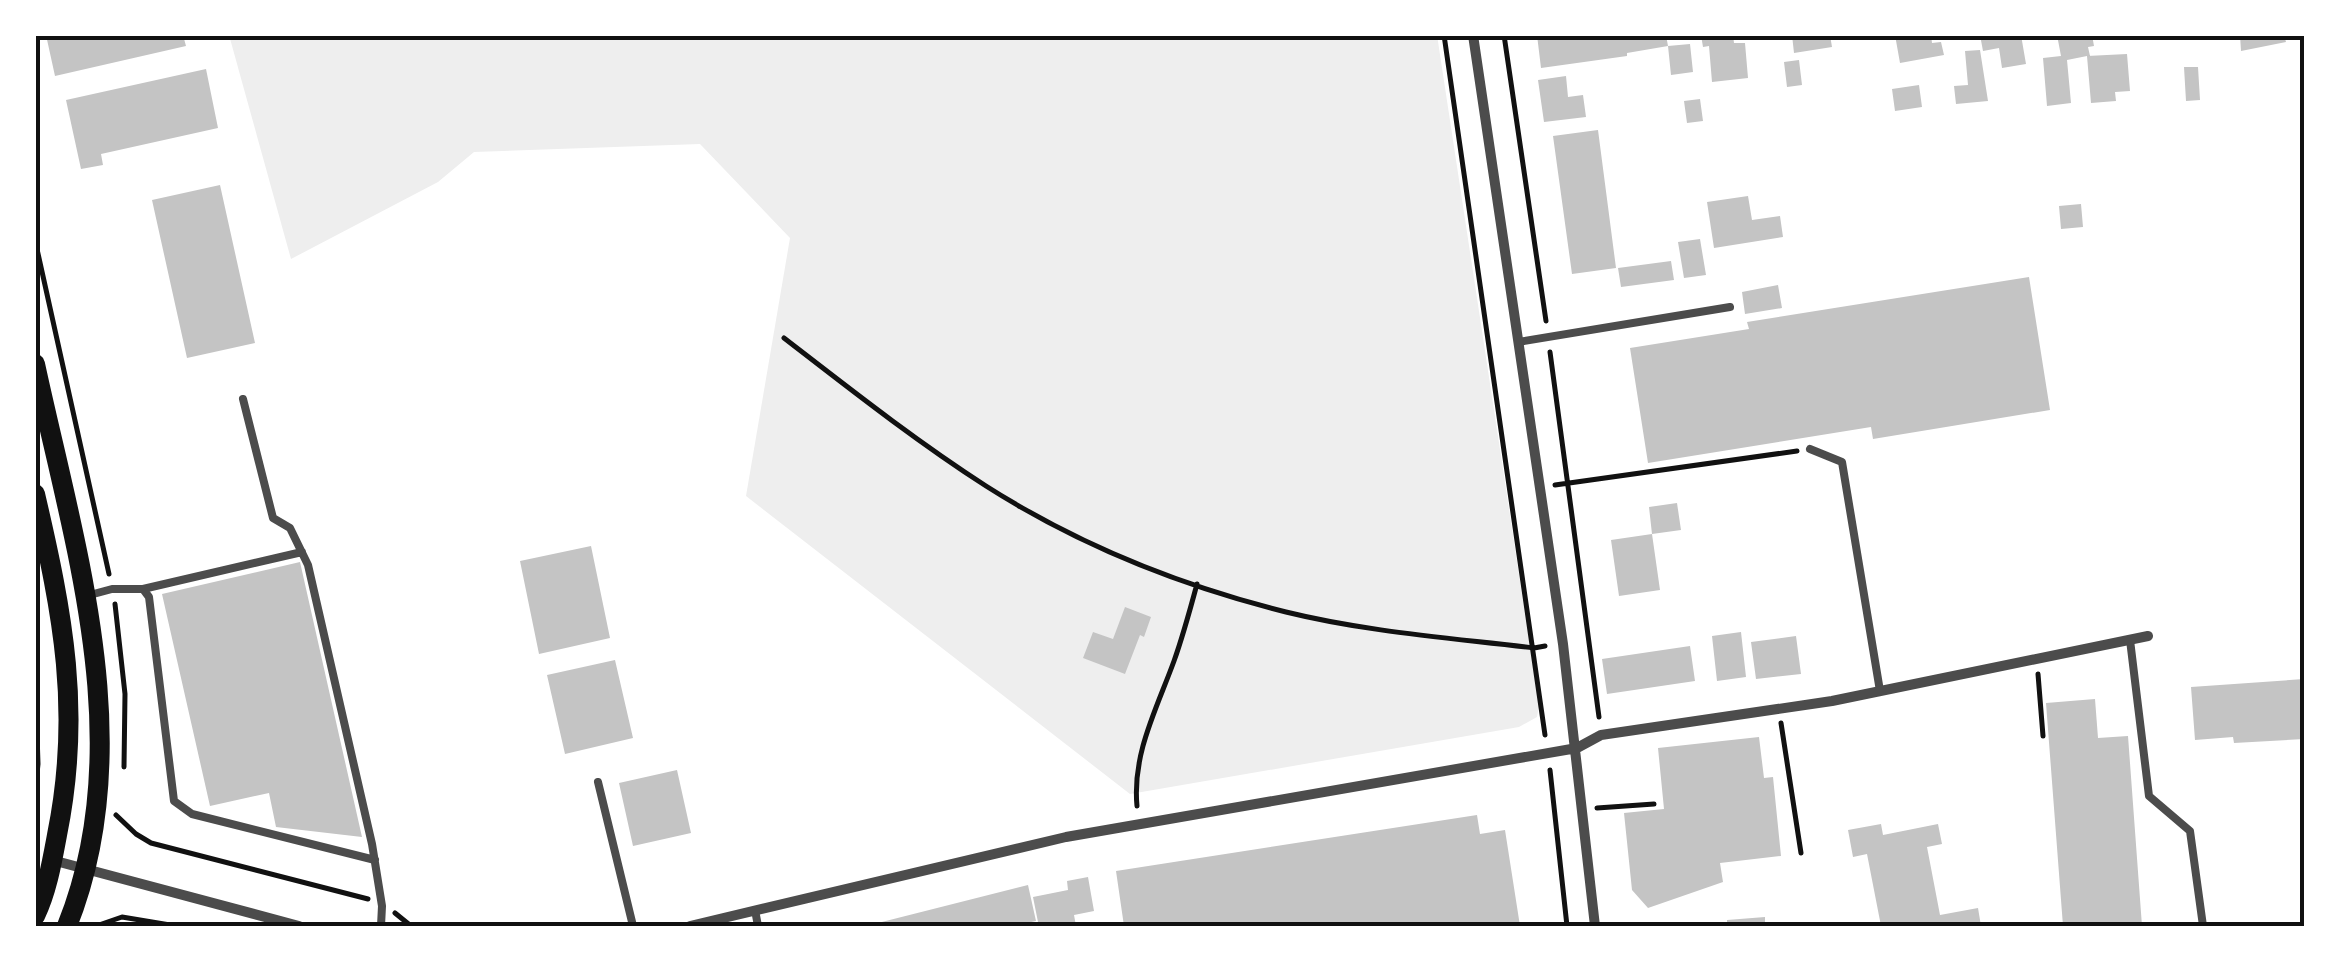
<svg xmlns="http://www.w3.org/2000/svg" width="2339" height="961" font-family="'Roboto Serif',serif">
<rect width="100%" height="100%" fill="#fff"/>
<path fill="#eee" d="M 229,35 L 1437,35 L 1539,706 L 1537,717 L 1519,727 L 1130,794 L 746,496 L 790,238 L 700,144 L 474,152 L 438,182 L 291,259 Z"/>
<path fill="#c4c4c4" d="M 46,35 L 183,35 L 186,46 L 55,76 Z
M 1537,35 L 1666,35 L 1668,46 L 1627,53 L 1627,56 L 1541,68 Z
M 1701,35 L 1733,35 L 1734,43 L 1745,43 L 1748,78 L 1712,82 L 1709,46 L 1703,47 Z
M 1792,35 L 1830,35 L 1832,47 L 1794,53 Z
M 1895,35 L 1931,35 L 1932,43 L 1941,42 L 1944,55 L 1900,63 Z
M 1980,35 L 2021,35 L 2026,64 L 2002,68 L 1999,48 L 1983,51 Z
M 2057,35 L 2092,35 L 2094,46 L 2088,47 L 2090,56 L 2087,56 L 2127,54 L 2130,91 L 2115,92 L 2116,101 L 2091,103 L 2087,56 L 2067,60 L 2071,103 L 2047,106 L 2043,58 L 2061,56 Z
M 2240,35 L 2284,35 L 2286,42 L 2241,51 Z
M 1690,44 L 1693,72 L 1671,75 L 1668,46 Z
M 1980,50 L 1988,101 L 1956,104 L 1954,86 L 1968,85 L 1965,51 Z
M 1799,60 L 1802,85 L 1787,87 L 1784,62 Z
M 2184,67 L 2198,67 L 2200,100 L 2186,101 Z
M 206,69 L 218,128 L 101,154 L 103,165 L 81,169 L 66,100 Z
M 1566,76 L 1568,97 L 1583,95 L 1586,117 L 1544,122 L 1538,80 Z
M 1919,85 L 1922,107 L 1895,111 L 1892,89 Z
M 1700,99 L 1703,121 L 1687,123 L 1684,101 Z
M 1598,130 L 1616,268 L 1572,274 L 1553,136 Z
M 220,185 L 255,343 L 187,358 L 152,200 Z
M 1748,196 L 1752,220 L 1780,216 L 1783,237 L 1714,248 L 1707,202 Z
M 2081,204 L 2083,227 L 2061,229 L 2059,206 Z
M 1700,239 L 1706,275 L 1684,278 L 1678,242 Z
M 1671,261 L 1674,280 L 1621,287 L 1618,268 Z
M 2029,277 L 2050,410 L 1873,439 L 1871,427 L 1648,463 L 1630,348 L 1749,329 L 1747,322 Z
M 1778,285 L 1782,308 L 1745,314 L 1742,292 Z
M 1677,503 L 1681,530 L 1652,534 L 1649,507 Z
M 1652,534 L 1660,590 L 1619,596 L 1611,540 Z
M 591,546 L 610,638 L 539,654 L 520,561 Z
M 300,562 L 362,837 L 276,827 L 269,793 L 210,806 L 162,594 Z
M 1125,607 L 1151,617 L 1144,637 L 1140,635 L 1125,674 L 1083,658 L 1093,632 L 1113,639 Z
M 1741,632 L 1746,677 L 1717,681 L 1712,636 Z
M 1796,636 L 1801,674 L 1756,679 L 1751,642 Z
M 1690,646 L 1695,681 L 1607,694 L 1602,659 Z
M 615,660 L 633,738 L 565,754 L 547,675 Z
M 2304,679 L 2304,739 L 2234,743 L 2233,737 L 2195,740 L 2191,687 Z
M 2095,699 L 2098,738 L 2128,736 L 2142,926 L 2063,926 L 2046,703 Z
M 1759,737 L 1764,778 L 1773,777 L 1781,856 L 1720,863 L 1723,882 L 1648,908 L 1632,890 L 1624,813 L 1664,809 L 1658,748 Z
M 677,770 L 691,833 L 633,846 L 619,783 Z
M 1477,815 L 1480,834 L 1505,830 L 1520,926 L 1124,926 L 1116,871 Z
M 1881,824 L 1883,835 L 1938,824 L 1942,844 L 1927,847 L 1940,915 L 1978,908 L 1981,926 L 1881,926 L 1867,854 L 1853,857 L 1848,830 Z
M 1088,877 L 1094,911 L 1074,915 L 1076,926 L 1035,926 L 1034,923 L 1038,922 L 1033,897 L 1068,890 L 1067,881 Z
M 1028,885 L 1036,921 L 1013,926 L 866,926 Z
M 1765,917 L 1765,926 L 1727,926 L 1727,920 Z"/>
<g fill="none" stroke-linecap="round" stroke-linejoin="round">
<path stroke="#111" stroke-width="5" d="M 1444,35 L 1545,735
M 1504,35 L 1546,321
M 35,240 L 109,574
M 784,338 C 850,389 916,441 986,486 C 1077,544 1182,586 1286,612 C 1367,632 1452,638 1534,648 L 1545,646
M 1550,352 L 1599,717
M 1555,485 L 1797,451
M 115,604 L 125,694 L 124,767
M 35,672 L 38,764 L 35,793
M 2038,674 L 2043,736
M 1781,723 L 1801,853
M 1550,770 L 1567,926
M 1137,806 C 1132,754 1157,708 1174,661 C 1183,636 1190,610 1197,584
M 1597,808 L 1654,804
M 116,815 L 136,834 L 151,843 L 368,899
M 395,913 L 411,926
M 96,926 L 122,917 L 176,926"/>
<path stroke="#4c4c4c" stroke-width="8" d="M 1518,342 L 1730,307
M 243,399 L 273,518 L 290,528 L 308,565 L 372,844 L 382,906 L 381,926
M 1810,449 L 1842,462 L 1880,691
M 143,589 L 302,552
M 86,596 L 112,589 L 143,589 L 149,597 L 174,801 L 192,814 L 375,860
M 2130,640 L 2149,796 L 2190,831 L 2203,926
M 598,782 L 633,926
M 755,910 L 758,926"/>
<path stroke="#4c4c4c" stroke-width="10" d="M 1473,35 L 1563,644 L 1595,926
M 52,860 L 299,926
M 690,926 L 1066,837 L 1577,748 L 1601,735 L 1832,701 L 2148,636"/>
<path stroke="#111" stroke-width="20" d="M 35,364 C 74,545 140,745 67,926
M 35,494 C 63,614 82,712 57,835 C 52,862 47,891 35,916"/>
</g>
<rect width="2339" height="961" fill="none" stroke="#ffffff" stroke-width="75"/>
<rect x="38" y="38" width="2264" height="886" fill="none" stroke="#111" stroke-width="4"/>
</svg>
